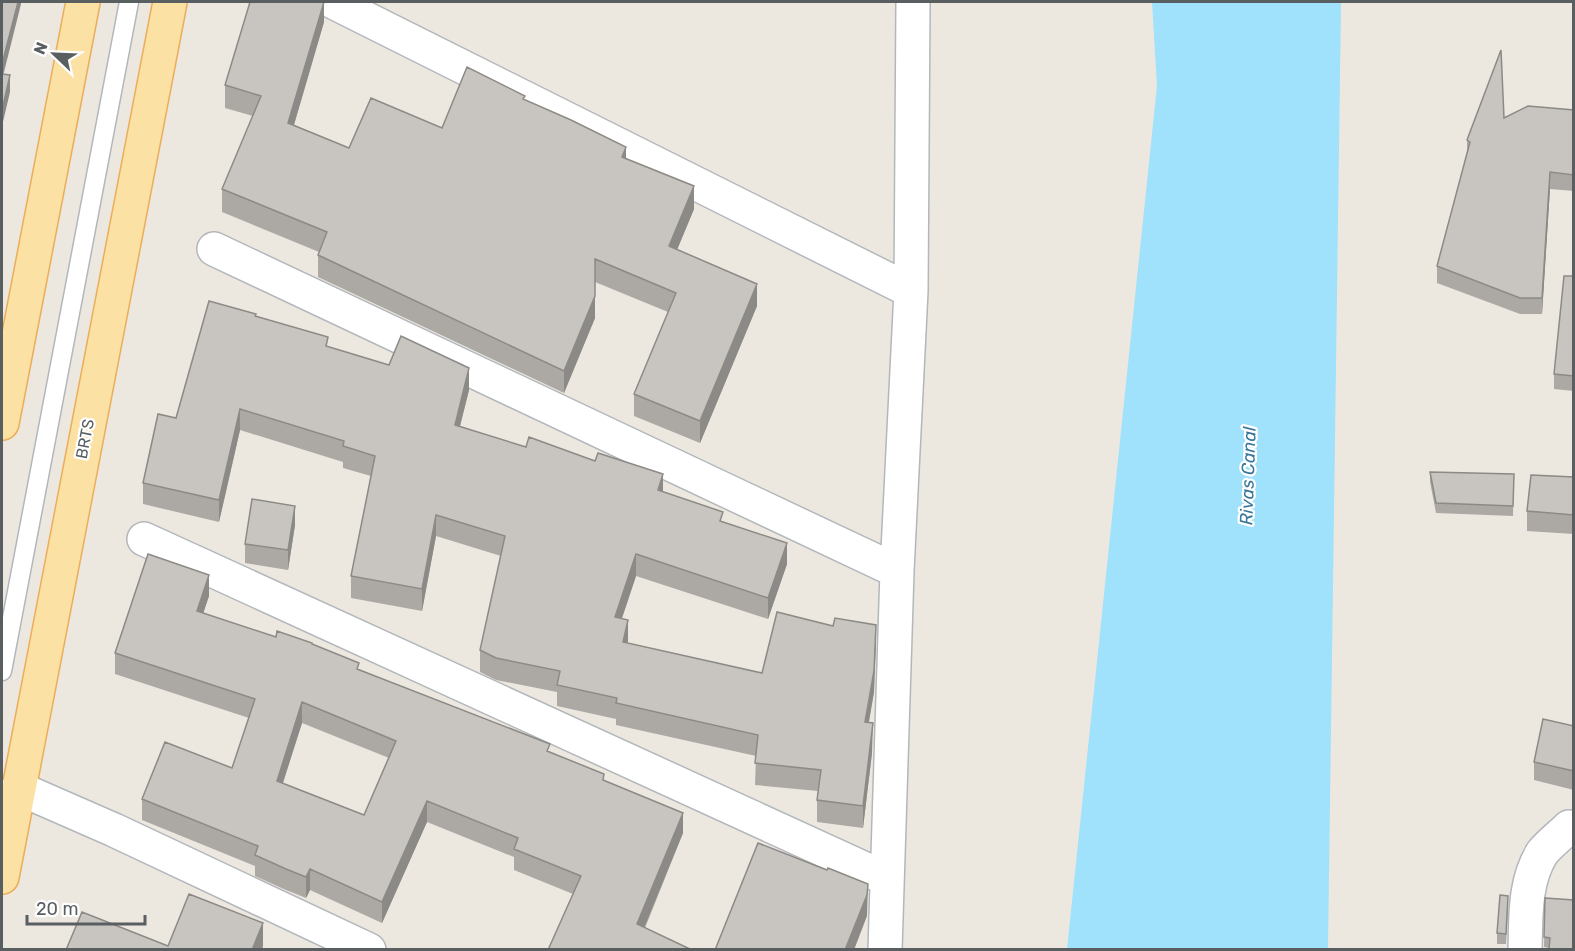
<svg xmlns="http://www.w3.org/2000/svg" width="1575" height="951" font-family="Rubik,sans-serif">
<rect width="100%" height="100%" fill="#ece8e0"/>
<path fill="#a0e1fc" d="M 1152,2 L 1341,2 L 1328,949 L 1067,949 L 1157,86 Z"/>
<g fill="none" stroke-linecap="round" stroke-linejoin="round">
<g stroke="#b3b7bb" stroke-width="21">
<path id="lane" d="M 2,671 L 129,2"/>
</g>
<g stroke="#b3b7bb" stroke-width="36">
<path id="street" d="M 333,2 L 911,291
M 214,249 L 897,571
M 144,539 L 887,879
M 18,788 L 114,830 L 369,950
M 885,950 L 897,571 L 911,291 L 913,2
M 1525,950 C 1526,917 1524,882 1542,853 C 1549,844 1561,835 1569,827"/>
</g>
<g stroke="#ecad59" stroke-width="36">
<path id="primary" d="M 2,423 L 83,2
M 2,877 L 170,2"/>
</g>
<use href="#lane" stroke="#fff" stroke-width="18"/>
<use href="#street" stroke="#fff" stroke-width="33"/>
<use href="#primary" stroke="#fce1a5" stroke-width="33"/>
</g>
<path fill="#aca9a5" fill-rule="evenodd" d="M 324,2 L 324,22 L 294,125 L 349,148 L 442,128 L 525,100 L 626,158 L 694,209 L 677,250 L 757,306 L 700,443 L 634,416 L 634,394 L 668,312 L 595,282 L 595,318 L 564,393 L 318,277 L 318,255 L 319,252 L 222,212 L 222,189 L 253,116 L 225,108 L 225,85 Z
M 1574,110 L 1574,191 L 1550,189 L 1542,314 L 1520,314 L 1437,283 L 1437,266 L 1467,154 L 1467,140 L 1504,118 Z
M 1574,276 L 1574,391 L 1554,389 L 1554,374 Z
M 256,317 L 328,347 L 469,390 L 460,426 L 663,492 L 723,522 L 787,564 L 768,619 L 636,576 L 622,618 L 627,643 L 762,673 L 876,646 L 874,692 L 869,722 L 872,753 L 863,828 L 817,822 L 817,800 L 818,791 L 755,785 L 756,756 L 616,725 L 616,719 L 557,706 L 557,692 L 496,680 L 480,672 L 480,650 L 501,556 L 436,536 L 422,611 L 351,598 L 351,576 L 371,476 L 343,468 L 343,462 L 240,430 L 219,522 L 143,504 L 143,483 L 176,418 Z
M 1430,472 L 1514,474 L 1513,516 L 1436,513 L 1430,482 Z
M 1574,477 L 1574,534 L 1527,531 L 1527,511 Z
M 295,525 L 288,570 L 245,563 L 245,544 Z
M 209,596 L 203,613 L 276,637 L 312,644 L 359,669 L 550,753 L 604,781 L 683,833 L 645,928 L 573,894 L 514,870 L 514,857 L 427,822 L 382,923 L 310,890 L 306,898 L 286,890 L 255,876 L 255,866 L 142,820 L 142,799 L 232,768 L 249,718 L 115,674 L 115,653 ZM 302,723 L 389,758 L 364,815 L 283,783 Z
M 1574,726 L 1574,790 L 1534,780 L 1534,762 Z
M 1545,898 L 1574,900 L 1549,948 L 1544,947 Z
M 1508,906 L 1506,944 L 1497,944 L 1497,933 Z"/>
<path fill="#8c8a86" d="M 18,2 L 21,2 L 21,4 L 2,80 L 2,64 Z
M 324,2 L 324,22 L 288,145 L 288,123 Z
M 10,75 L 10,92 L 2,126 L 2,110 Z
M 626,147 L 626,169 L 622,157 Z
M 1550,172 L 1550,189 L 1542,314 L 1542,298 Z
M 694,186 L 694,209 L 669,269 L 669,246 Z
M 757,284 L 757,306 L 700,443 L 700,421 Z
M 595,296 L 595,318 L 564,393 L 564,371 Z
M 469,368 L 469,390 L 455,446 L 455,425 Z
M 240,409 L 240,430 L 219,522 L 219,500 Z
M 663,474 L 663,496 L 658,490 Z
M 295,506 L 295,525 L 288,570 L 288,550 Z
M 436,515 L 436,536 L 422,611 L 422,589 Z
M 787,543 L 787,564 L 768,619 L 768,598 Z
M 636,554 L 636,576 L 615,639 L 615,617 Z
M 209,575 L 209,596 L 197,632 L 197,611 Z
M 628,620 L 628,641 L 623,663 L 623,642 Z
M 876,625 L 874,692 L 865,743 L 865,722 Z
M 302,702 L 302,723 L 277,801 L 277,781 Z
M 873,723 L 872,753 L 863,828 L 863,806 Z
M 427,801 L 427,822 L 382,923 L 382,902 Z
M 683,813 L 683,833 L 637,945 L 637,924 Z
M 310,869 L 310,890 L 306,898 L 306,877 Z
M 868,884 L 867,916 L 854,950 L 845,950 Z
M 263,923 L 263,946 L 262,950 L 252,950 Z"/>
<path fill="#c8c5c0" stroke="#8c8a86" stroke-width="1.5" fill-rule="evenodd" d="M 2,2 L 18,2 L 2,64 Z
M 250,2 L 324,2 L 288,123 L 349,148 L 371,98 L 442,128 L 467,67 L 525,96 L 523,99 L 571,120 L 626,147 L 622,157 L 694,186 L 669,246 L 757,284 L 700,421 L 634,394 L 676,293 L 595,259 L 595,296 L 564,371 L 318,255 L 327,232 L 222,189 L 261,96 L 225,85 Z
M 1501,50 L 1504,118 L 1528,106 L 1574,110 L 1574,175 L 1550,172 L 1542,298 L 1520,298 L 1437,266 L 1470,142 L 1467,140 Z
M 2,74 L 10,75 L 2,110 Z
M 1564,276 L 1574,276 L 1574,376 L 1554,374 Z
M 209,301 L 256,314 L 255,316 L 328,337 L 326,346 L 389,365 L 401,336 L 469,368 L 455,425 L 526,447 L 529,437 L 595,461 L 598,453 L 663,474 L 658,490 L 723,512 L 720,521 L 787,543 L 768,598 L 636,554 L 615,617 L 628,620 L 623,642 L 762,673 L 777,612 L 833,626 L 835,618 L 876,625 L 874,671 L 865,722 L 873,723 L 872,731 L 863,806 L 817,800 L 821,770 L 755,763 L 758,735 L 616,703 L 617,698 L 557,685 L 560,671 L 496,658 L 480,650 L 505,536 L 436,515 L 422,589 L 351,576 L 375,456 L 343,446 L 344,441 L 240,409 L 219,500 L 143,483 L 158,414 L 176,418 Z
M 1430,472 L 1514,474 L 1513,506 L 1436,503 Z
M 1531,475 L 1574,477 L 1574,515 L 1527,511 Z
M 252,499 L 295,506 L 288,550 L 245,544 Z
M 148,554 L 209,575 L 197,611 L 276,637 L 277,631 L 312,643 L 312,644 L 359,663 L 357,669 L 550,744 L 547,751 L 604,774 L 603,780 L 683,813 L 637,924 L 692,950 L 548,950 L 581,876 L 514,849 L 518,838 L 427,801 L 382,902 L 310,869 L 306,877 L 286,869 L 255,855 L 258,846 L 142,799 L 165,742 L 232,768 L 255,699 L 115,653 ZM 302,702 L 396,741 L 364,815 L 277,781 Z
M 1543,719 L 1574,726 L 1574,771 L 1534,762 Z
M 758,843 L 827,870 L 828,868 L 868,884 L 867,895 L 845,950 L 715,950 Z
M 189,894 L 263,923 L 252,950 L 66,950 L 82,912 L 168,946 Z
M 1500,895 L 1508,896 L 1506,934 L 1497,933 Z
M 1545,898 L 1574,900 L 1574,950 L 1549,950 L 1550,938 L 1544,937 Z"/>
<g text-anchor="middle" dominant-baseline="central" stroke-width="4.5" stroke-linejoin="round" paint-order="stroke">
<g font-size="16" fill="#595e61" stroke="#fff">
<text transform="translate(85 439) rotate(-79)">BRTS</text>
</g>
<g font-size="18" font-style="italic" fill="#3a779b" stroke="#fff">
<text transform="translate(1248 476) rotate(-88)">Rivas Canal</text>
</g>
</g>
<rect width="1575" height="951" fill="none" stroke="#595e61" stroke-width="6"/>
<g transform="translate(54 54) rotate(293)" stroke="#ffffff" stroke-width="4.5" paint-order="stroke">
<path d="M0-4.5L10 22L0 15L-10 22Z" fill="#595e61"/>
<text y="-9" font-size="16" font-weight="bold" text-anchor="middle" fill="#595e61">N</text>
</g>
<path d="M27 915v9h118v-9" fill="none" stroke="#595e61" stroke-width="3"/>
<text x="36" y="915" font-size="18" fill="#595e61" stroke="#ffffff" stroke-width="4.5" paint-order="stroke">20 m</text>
</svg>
